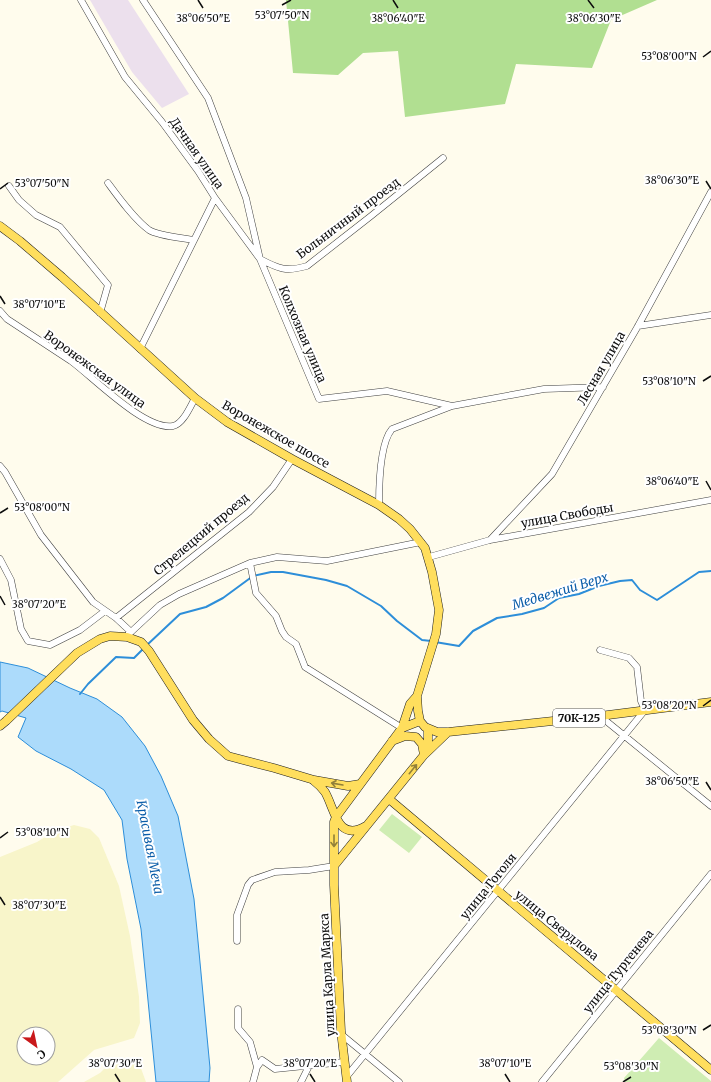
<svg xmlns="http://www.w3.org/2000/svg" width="711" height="1082" font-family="Merriweather,serif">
<rect width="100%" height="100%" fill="#fffced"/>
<path fill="#ece0ed" d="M 90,0 L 128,0 L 189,94 L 162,108 L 132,72 Z"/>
<path fill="#f8f5ca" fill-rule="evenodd" d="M 74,825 L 90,829 L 99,838 L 119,886 L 130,936 L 139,997 L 140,1023 L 134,1038 L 94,1050 L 58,1082 L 0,1082 L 0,857 L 37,842 L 55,831 ZM 24,1034 L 48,1034 L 48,1058 L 24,1058 Z
M 114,1059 L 139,1063 L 146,1082 L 84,1082 L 100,1073 Z"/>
<path fill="#cfedb3" d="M 392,814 L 422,837 L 409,853 L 379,830 Z
M 659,1038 L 711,1081 L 711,1082 L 625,1082 L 624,1078 Z"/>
<path fill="#b1df91" d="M 286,0 L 657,0 L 611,20 L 592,68 L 516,64 L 505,104 L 405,117 L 398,51 L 363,53 L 338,75 L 293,73 Z"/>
<path fill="#acdbfb" stroke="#2d8ed9" d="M 0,662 L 28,668 L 70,688 L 97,699 L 122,717 L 145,746 L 161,776 L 178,816 L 194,899 L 210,1068 L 209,1082 L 156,1082 L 141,929 L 127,859 L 122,820 L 104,790 L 71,769 L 36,751 L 18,737 L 26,718 L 2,711 L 0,712 Z"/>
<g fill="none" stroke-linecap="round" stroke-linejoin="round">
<path stroke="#2d8ed9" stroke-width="2" d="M 435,642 L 459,646 L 473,631 L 497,618 L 522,614 L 544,608 L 559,598 L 579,594 L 599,586 L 620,581 L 632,580 L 640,590 L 657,600 L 699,572 L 711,571
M 147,645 L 180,614 L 206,607 L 223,598 L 253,576 L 271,572 L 283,572 L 326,580 L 347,586 L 381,606 L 397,621 L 422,640 L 431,641
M 80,694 L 88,684 L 116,657 L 134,658 L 144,648"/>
<g stroke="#404040" stroke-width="7">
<path id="minor" d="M 81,0 L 125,77 L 162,122 L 198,171 L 215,198 L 140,349
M 143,0 L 208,98 L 246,198 L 260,259 C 279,269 286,272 307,266 L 371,216 L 443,158
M 108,183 C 119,198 134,219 149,230 C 158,236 183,238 194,240
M 9,186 L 19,200 L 36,215 L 60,227 L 108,285 L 100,313
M 215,198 L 260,259 L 319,399 L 387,391 L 452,406 L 544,389 L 603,387
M 0,311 L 7,319 C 28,333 50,347 71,361 C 93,377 145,431 173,426 C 183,424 190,407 195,398
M 638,326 L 711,315
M 0,466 L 5,472 L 41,535 L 93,602 L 116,618 L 131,632 L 129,633
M 379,505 C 379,485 380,443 392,429 L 452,406
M 490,540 L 552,474 L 638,326 L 711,192
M 429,557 L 490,540 L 711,500
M 0,559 L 11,580 L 21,629 L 28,641 L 50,645 L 80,630 L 105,611
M 250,563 L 256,593 L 276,616 L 282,631 L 286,637 L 296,644 L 305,667 L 402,728
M 116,618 L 249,512 L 273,487 L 292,459
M 131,632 L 160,605 L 179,594 L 250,563 L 277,557 L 327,561 L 421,542
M 600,716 L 711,806
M 237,941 L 237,915 L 248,885 L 252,880 L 275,872 L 309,870 L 334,866
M 238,1009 L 238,1028 L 250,1042 L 257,1067 L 253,1082
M 342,1035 L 399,1082
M 257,1067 L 262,1060 L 275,1069 L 344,1062
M 347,1076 L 645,710 L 641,701 L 637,667 L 629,658 L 600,650
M 301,1082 L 309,1066
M 542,1082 L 711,874"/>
</g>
<g stroke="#1e1e1e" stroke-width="9">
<path id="major" d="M 0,226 L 20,241 L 62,277 L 195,398 L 227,422 L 292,459 L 379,505 L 399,519 L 410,529 L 425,548 L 432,572 L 439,610 L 436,634 L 417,696 L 418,711 L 420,721 L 425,727 L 437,732 L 448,732 L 600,716 L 711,702
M 0,726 L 6,721 L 77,653 L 100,639 L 110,636 L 127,637 L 141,642 L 149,651 L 193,720 L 209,739 L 228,756 L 274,768 L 314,780 L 348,786 L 360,784
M 402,728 L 410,704 L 417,696
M 392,741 L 405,736 L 416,737 L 422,744 L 424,755
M 425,754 L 428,744 L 428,729
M 314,781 C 318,784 322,788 325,792 C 335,809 337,843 366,826
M 389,799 L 711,1070
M 334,866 L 424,755 L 448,732
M 347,1082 L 341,1031 L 334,885 L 334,822 L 336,817 L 402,728 L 420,721"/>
</g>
<use href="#minor" stroke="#fff" stroke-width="6"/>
<use href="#major" stroke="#ffde5d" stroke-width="8"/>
</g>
<defs><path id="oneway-shaft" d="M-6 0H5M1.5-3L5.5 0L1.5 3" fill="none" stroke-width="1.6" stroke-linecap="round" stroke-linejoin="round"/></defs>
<g stroke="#928039">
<use href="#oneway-shaft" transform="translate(413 769) rotate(-51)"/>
<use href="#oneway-shaft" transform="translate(337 784) rotate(-170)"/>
<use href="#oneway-shaft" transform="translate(334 841) rotate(90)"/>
</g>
<path fill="none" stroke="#0d0d0d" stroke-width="1.5" d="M 198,0 L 203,8M 393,0 L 398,8M 588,0 L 594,8M 282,5 L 291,0M 703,57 L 711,51M 706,181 L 711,189M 0,189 L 8,183M 0,296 L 5,304M 703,381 L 711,376M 706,481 L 711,490M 0,513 L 8,508M 0,596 L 5,605M 703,706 L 711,700M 706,782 L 711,790M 0,838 L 8,832M 0,897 L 5,905M 703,1030 L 711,1025M 115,1074 L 120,1082M 310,1074 L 315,1082M 505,1074 L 510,1082M 623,1082 L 631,1077"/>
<g text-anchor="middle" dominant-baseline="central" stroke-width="4" stroke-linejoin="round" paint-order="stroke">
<rect fill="#fff" stroke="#565656" stroke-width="1" x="553" y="709" width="52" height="18" rx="3"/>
<g font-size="11" font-weight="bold" fill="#0d0d0d">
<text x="579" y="718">70К-125</text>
</g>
<g font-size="12" fill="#0d0d0d" stroke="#fff">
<text transform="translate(197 153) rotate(55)">Дачная улица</text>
<text transform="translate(348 218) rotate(-37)">Больничный проезд</text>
<text transform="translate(303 334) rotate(67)">Колхозная улица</text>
<text transform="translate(601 368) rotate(-60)">Лесная улица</text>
<text transform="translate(95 369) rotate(36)">Воронежская улица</text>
<text transform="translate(276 434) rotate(30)">Воронежское шоссе</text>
<text transform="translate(567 515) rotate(-10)">улица Свободы</text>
<text transform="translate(201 534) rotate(-40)">Стрелецкий проезд</text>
<text transform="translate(488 886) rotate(-51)">улица Гоголя</text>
<text transform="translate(557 925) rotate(39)">улица Свердлова</text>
<text transform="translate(618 971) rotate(-51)">улица Тургенева</text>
<text transform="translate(327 975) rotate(-93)">улица Карла Маркса</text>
</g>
<g font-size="13" font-style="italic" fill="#0c5ea9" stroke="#fff">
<text transform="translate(560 591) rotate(-17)">Медвежий Верх</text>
<text transform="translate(150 847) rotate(79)">Красивая Меча</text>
</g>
</g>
<g font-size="10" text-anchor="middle" fill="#0d0d0d" stroke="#fff" stroke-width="4" stroke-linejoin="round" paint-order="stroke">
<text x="282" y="19">53°07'50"N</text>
<text x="203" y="22">38°06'50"E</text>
<text x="398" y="22">38°06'40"E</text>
<text x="594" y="22">38°06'30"E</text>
<text x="669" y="60">53°08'00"N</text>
<text x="672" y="184">38°06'30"E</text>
<text x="42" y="187">53°07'50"N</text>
<text x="39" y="308">38°07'10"E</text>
<text x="669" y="385">53°08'10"N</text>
<text x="672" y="485">38°06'40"E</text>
<text x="42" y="511">53°08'00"N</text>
<text x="39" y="608">38°07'20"E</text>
<text x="669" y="709">53°08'20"N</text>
<text x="672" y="785">38°06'50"E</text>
<text x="42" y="836">53°08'10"N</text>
<text x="39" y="909">38°07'30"E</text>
<text x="669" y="1034">53°08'30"N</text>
<text x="115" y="1067">38°07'30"E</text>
<text x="310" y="1067">38°07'20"E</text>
<text x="505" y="1067">38°07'10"E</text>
<text x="631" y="1070">53°08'30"N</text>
</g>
<g transform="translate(36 1046) rotate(147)"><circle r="19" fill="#ffffff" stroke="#9e9e9e"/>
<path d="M0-3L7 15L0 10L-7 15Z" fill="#c9191b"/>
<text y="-6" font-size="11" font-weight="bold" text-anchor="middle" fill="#0d0d0d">С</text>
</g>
</svg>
